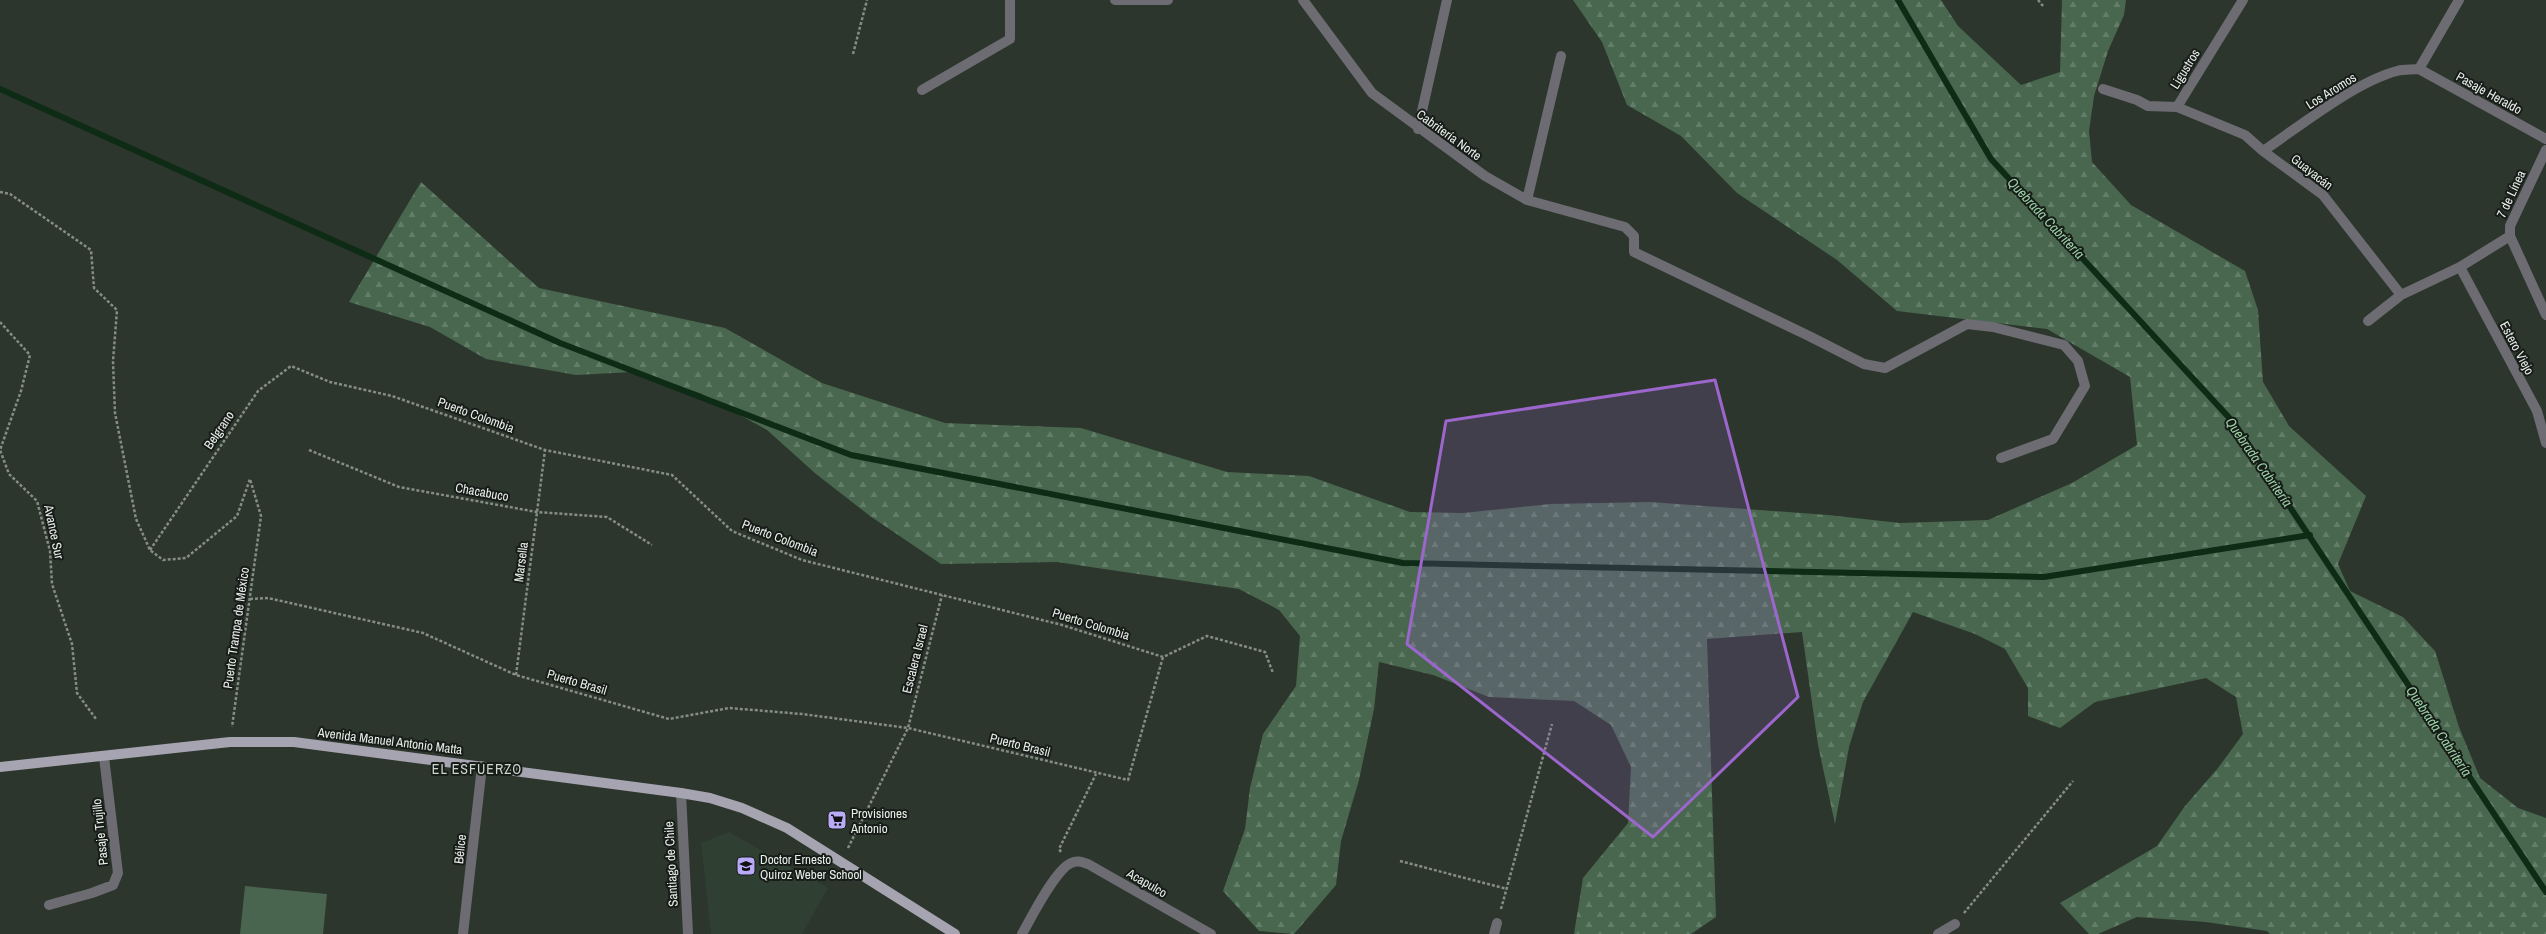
<svg xmlns="http://www.w3.org/2000/svg" width="2546" height="934" font-family="'Archivo Narrow',sans-serif">
<defs>
<pattern id="forest-firs" width="22" height="20" patternUnits="userSpaceOnUse"><rect width="22" height="20" fill="#48674e"/><path d="M5 1l3.5 6h-7zM16 11l3.5 6h-7z" fill="#627d68"/></pattern>
</defs>
<rect width="100%" height="100%" fill="#2c362d"/>
<path fill="#2f3f32" d="M 729,832 L 828,888 L 802,934 L 711,934 L 701,843 Z"/>
<path fill="url(#forest-firs)" d="M 1573,0 L 1941,0 L 1958,26 L 2021,85 L 2060,72 L 2062,0 L 2126,0 L 2124,15 L 2108,51 L 2094,96 L 2089,131 L 2092,162 L 2131,205 L 2245,271 L 2258,310 L 2263,382 L 2289,426 L 2366,496 L 2338,564 L 2350,591 L 2403,617 L 2435,651 L 2459,727 L 2480,778 L 2518,808 L 2546,818 L 2546,934 L 2270,934 L 2267,931 L 2206,922 L 2137,917 L 2098,934 L 2089,934 L 2060,903 L 2157,846 L 2185,806 L 2218,768 L 2243,734 L 2236,697 L 2206,678 L 2095,702 L 2060,728 L 2028,716 L 2028,688 L 2005,649 L 1975,634 L 1913,612 L 1863,702 L 1849,747 L 1835,824 L 1818,745 L 1802,632 L 1707,639 L 1716,917 L 1691,934 L 1574,934 L 1583,878 L 1628,823 L 1631,767 L 1611,725 L 1574,701 L 1489,697 L 1433,675 L 1379,662 L 1374,709 L 1359,780 L 1341,841 L 1336,885 L 1294,934 L 1259,931 L 1223,891 L 1245,829 L 1250,788 L 1263,734 L 1296,686 L 1300,636 L 1279,610 L 1239,589 L 1057,562 L 941,564 L 870,516 L 816,474 L 767,430 L 700,393 L 632,372 L 576,375 L 486,359 L 430,327 L 349,302 L 421,182 L 539,288 L 725,328 L 822,383 L 945,423 L 1081,428 L 1227,472 L 1309,476 L 1410,512 L 1463,513 L 1550,504 L 1650,502 L 1828,515 L 1900,523 L 1988,520 L 2072,483 L 2137,445 L 2130,377 L 2047,329 L 1897,311 L 1837,260 L 1737,193 L 1681,136 L 1627,105 L 1602,42 Z"/>
<path fill="#49654f" d="M 245,886 L 327,894 L 323,934 L 240,934 Z"/>
<g fill="none" stroke-linecap="round" stroke-linejoin="round">
<path stroke="#0d2b15" stroke-width="6" d="M 1898,0 L 1991,159 L 2234,423 L 2546,892
M 0,89 L 560,343 L 851,455 L 1403,563 L 2044,577 L 2310,535"/>
<path stroke="#858d86" stroke-width="2.5" stroke-dasharray="3 2" stroke-linecap="butt" d="M 2038,0 L 2043,6
M 853,54 L 867,0
M 0,192 L 10,194 L 91,250 L 94,288 L 117,310 L 113,361 L 115,413 L 136,519 L 150,550 L 163,560 L 186,558 L 237,516 L 250,479 L 261,516 L 232,727
M 0,322 L 30,355 L 21,391 L 0,450 L 9,474 L 37,501 L 50,551 L 52,584 L 72,644 L 77,693 L 96,719
M 309,450 L 399,487 L 537,512 L 607,517 L 652,545
M 150,550 L 258,391 L 291,366 L 330,382 L 392,396 L 545,450 L 672,475 L 732,531 L 802,560 L 1062,625 L 1163,657 L 1207,636 L 1265,652 L 1273,673
M 250,599 L 268,598 L 423,633 L 516,675 L 669,719 L 729,708 L 802,714 L 908,728 L 1128,780 L 1163,657
M 516,675 L 545,450
M 848,848 L 908,728 L 942,595
M 1061,852 L 1059,849 L 1096,774
M 1400,861 L 1507,889
M 1501,909 L 1552,724
M 1964,913 L 2073,781"/>
<path stroke="#6d6c72" stroke-width="10" d="M 1115,0 L 1168,0
M 1303,0 L 1372,93 L 1485,176 L 1527,200 L 1625,227 L 1634,236 L 1634,252 L 1809,336 L 1864,364 L 1885,368 L 1967,324 L 1993,327 L 2064,345 L 2078,361 L 2085,386 L 2053,439 L 2001,458
M 2419,69 L 2546,139
M 2419,69 L 2459,0
M 2103,89 L 2137,100 L 2148,106 L 2177,107 L 2243,0
M 922,90 L 1010,39 L 1010,0
M 2177,107 L 2245,135 L 2263,151 L 2323,195 L 2401,295
M 1418,129 L 1447,0
M 2546,150 L 2510,226 L 2510,236 L 2546,315
M 2263,151 C 2300,126 2355,82 2397,71 C 2404,69 2412,70 2419,69
M 1527,200 L 1561,56
M 2460,267 L 2537,411 L 2546,443
M 2368,321 L 2401,295 L 2460,267 L 2510,236
M 681,793 L 688,934
M 49,905 L 92,893 L 113,885 L 118,873 L 104,757
M 463,934 L 482,766
M 1022,934 C 1031,918 1055,870 1071,863 C 1077,860 1082,862 1088,864 L 1211,934
M 1494,934 L 1497,923
M 1938,934 L 1955,924"/>
<path stroke="#a6a4b0" stroke-width="10" d="M 0,767 L 230,742 L 294,742 L 681,793 L 710,798 L 742,808 L 787,828 L 955,934"/>
</g>
<path fill="#9c66cc" fill-opacity="0.2" stroke="#9c66cc" stroke-width="3" stroke-linejoin="round" d="M 1715,380 L 1798,697 L 1653,837 L 1407,644 L 1446,421 Z"/>
<defs>
<g id="supermarket-square" transform="scale(1)"><rect x="-9" y="-9" width="18" height="18" rx="4" fill="#b9abf7" stroke="#171c18"/><path d="M-6-5.5h2.5l.6 2H6L4.5 2H-2.5L-4.4-4H-6ZM-1.5 3.2a1.3 1.3 0 1 0 .1 0ZM3 3.2a1.3 1.3 0 1 0 .1 0Z" fill="#111"/></g>
<g id="school-square" transform="scale(1)"><rect x="-9" y="-9" width="18" height="18" rx="4" fill="#b9abf7" stroke="#171c18"/><path d="M0-5L7-2L0 1L-7-2ZM-4 1L0 2.5L4 1V4Q0 6-4 4Z" fill="#111"/></g>
</defs>
<g fill-rule="evenodd">
<use href="#supermarket-square" x="837" y="820"/>
<use href="#school-square" x="746" y="866"/>
</g>
<g text-anchor="middle" dominant-baseline="central" stroke-width="4" stroke-linejoin="round" paint-order="stroke">
<g font-size="13" fill="#e8eee9" stroke="#171c18">
<text transform="translate(2185 69) rotate(-58)">Ligustros</text>
<text transform="translate(2331 91) rotate(-32)">Los Aromos</text>
<text transform="translate(2489 93) rotate(29)">Pasaje Heraldo</text>
<text transform="translate(1449 135) rotate(36)">Cabritería Norte</text>
<text transform="translate(2312 172) rotate(38)">Guayacán</text>
<text transform="translate(2511 194) rotate(-65)">7 de Línea</text>
<text transform="translate(2517 348) rotate(62)">Estero Viejo</text>
<text transform="translate(476 415) rotate(20)">Puerto Colombia</text>
<text transform="translate(219 430) rotate(-56)">Belgrano</text>
<text transform="translate(482 492) rotate(10)">Chacabuco</text>
<text transform="translate(54 532) rotate(78)">Avance Sur</text>
<text transform="translate(780 538) rotate(21)">Puerto Colombia</text>
<text transform="translate(521 562) rotate(-83)">Marsella</text>
<text transform="translate(1091 624) rotate(17)">Puerto Colombia</text>
<text transform="translate(236 628) rotate(-82)">Puerto Trampa de México</text>
<text transform="translate(915 659) rotate(-76)">Escalera Israel</text>
<text transform="translate(577 682) rotate(16)">Puerto Brasil</text>
<text transform="translate(390 741) rotate(7)">Avenida Manuel Antonio Matta</text>
<text transform="translate(1020 745) rotate(14)">Puerto Brasil</text>
<text transform="translate(100 832) rotate(-96)">Pasaje Trujillo</text>
<text transform="translate(460 849) rotate(-84)">Bélice</text>
<text transform="translate(671 864) rotate(-93)">Santiago de Chile</text>
<text transform="translate(1147 883) rotate(30)">Acapulco</text>
</g>
<g font-size="13" fill="#e8eee9" stroke="#171c18" text-anchor="start">
<text x="851" y="813">Provisiones<tspan x="851" dy="15">Antonio</tspan></text>
<text x="760" y="859">Doctor Ernesto<tspan x="760" dy="15">Quiroz Weber School</tspan></text>
</g>
<g font-size="14" font-style="italic" fill="#9ad1a5" stroke="#171c18">
<text transform="translate(2046 218) rotate(47)">Quebrada Cabritería</text>
<text transform="translate(2259 462) rotate(55)">Quebrada Cabritería</text>
<text transform="translate(2439 731) rotate(56)">Quebrada Cabritería</text>
</g>
<g font-size="14" letter-spacing="1" fill="#c9d6cb" stroke="#171c18">
<text x="477" y="769">EL ESFUERZO</text>
</g>
</g>
</svg>
